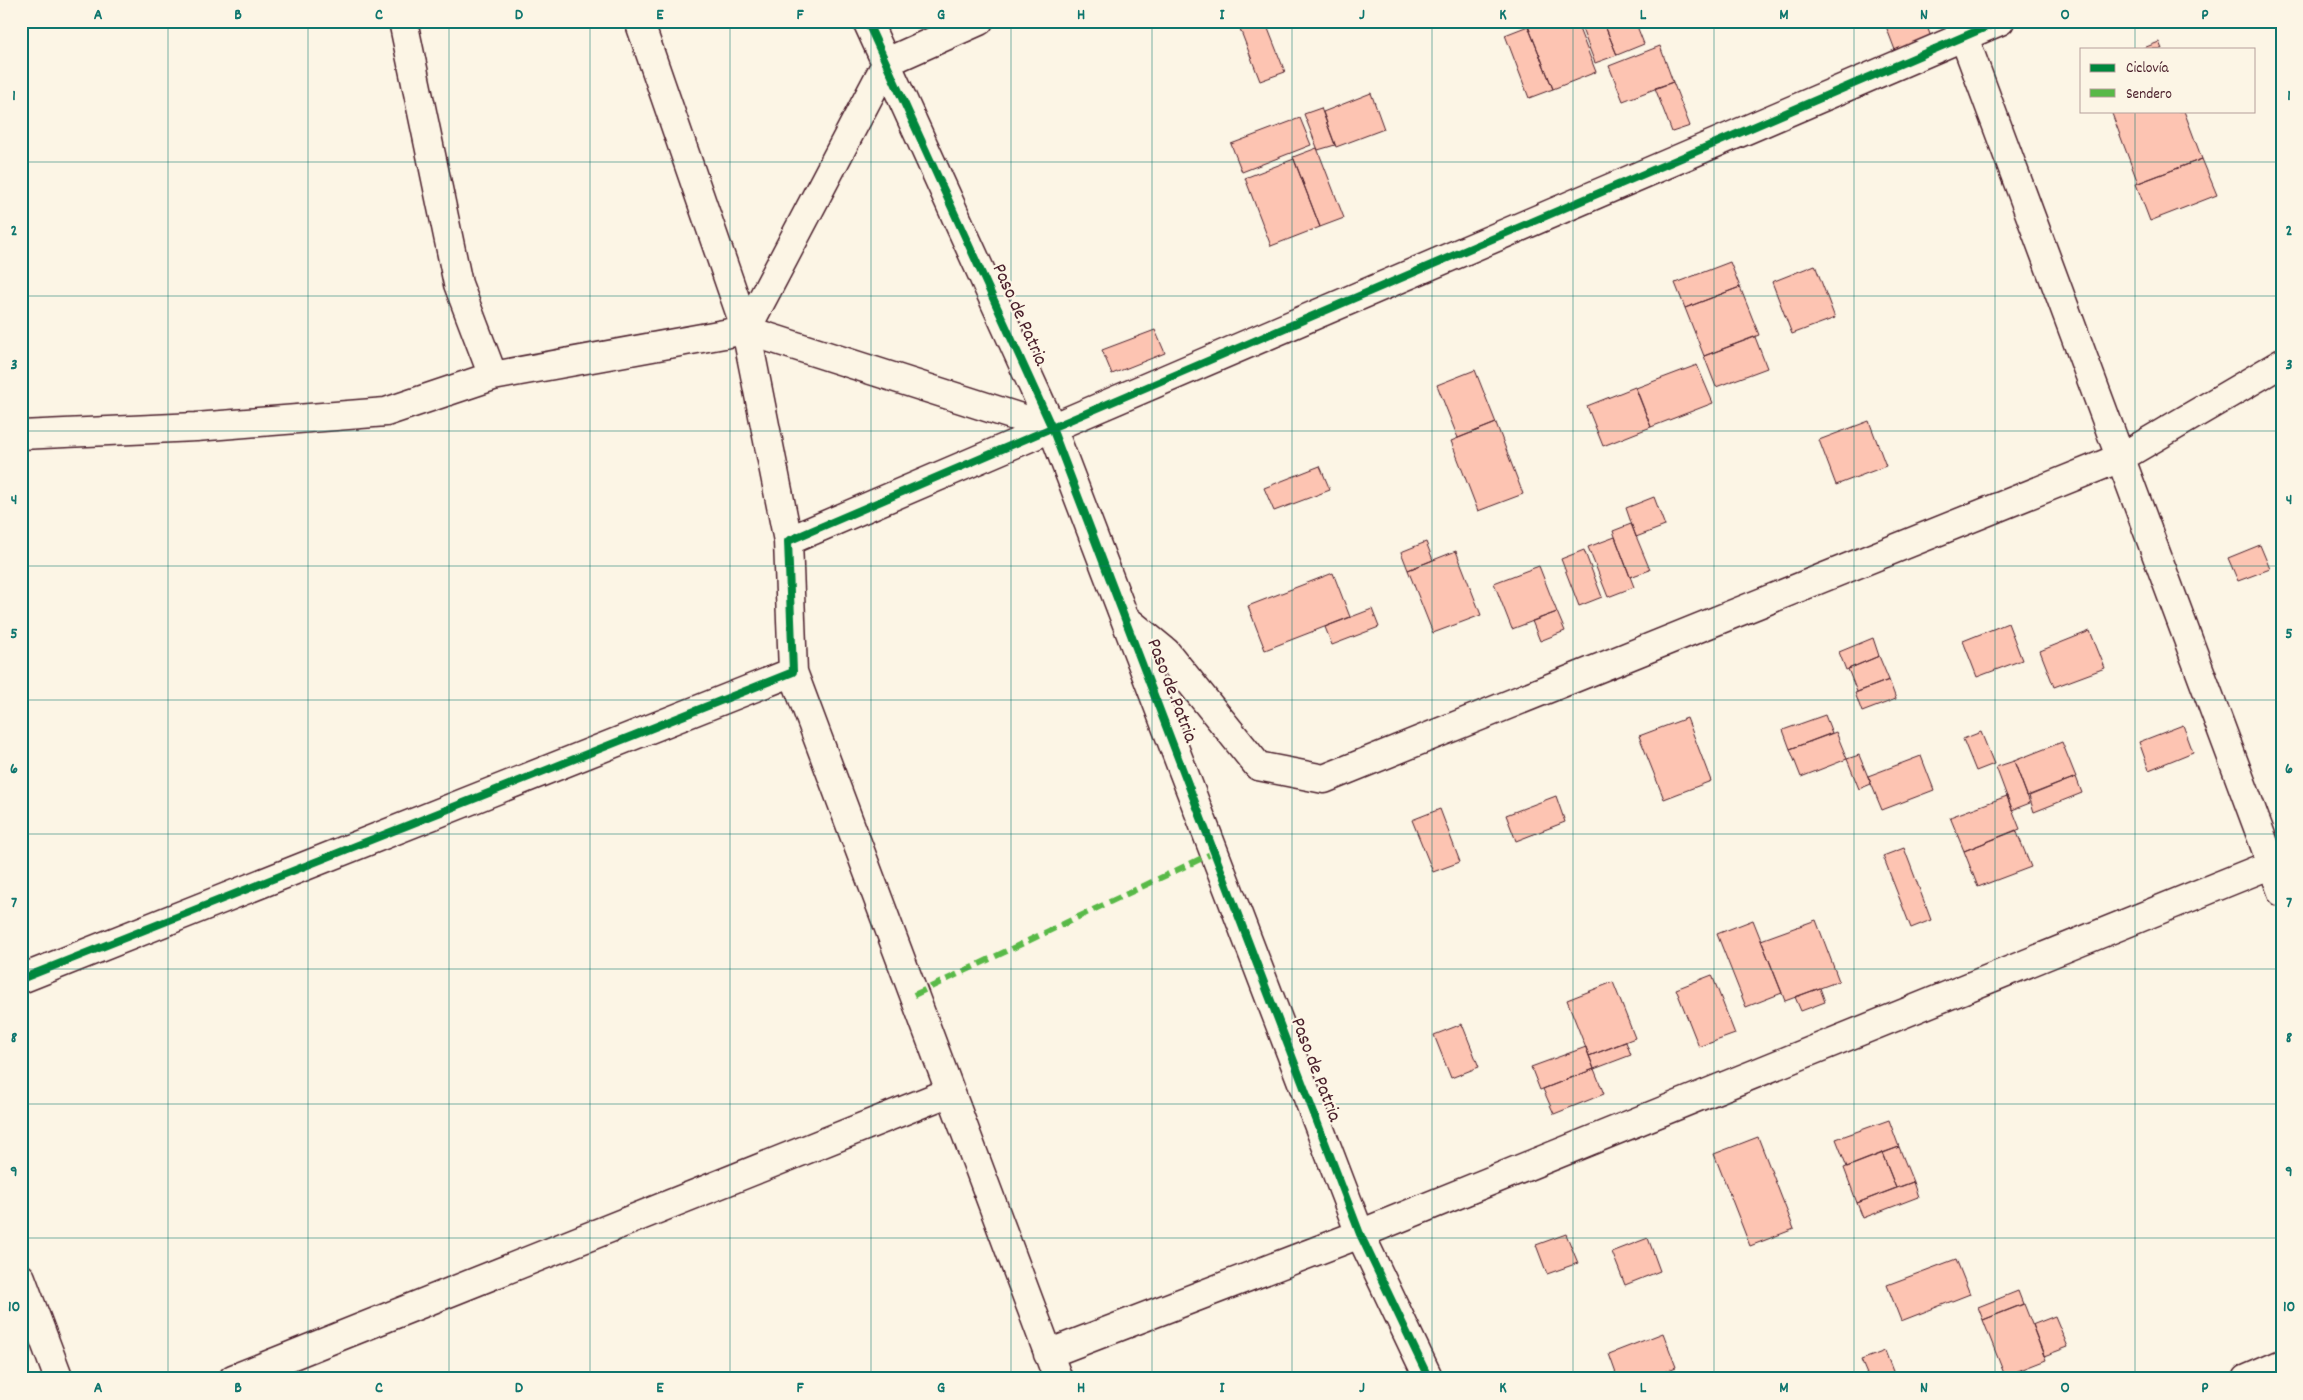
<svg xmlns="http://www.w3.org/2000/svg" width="2303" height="1400" font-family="Dekko,sans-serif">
<rect width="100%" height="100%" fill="#fcf5e5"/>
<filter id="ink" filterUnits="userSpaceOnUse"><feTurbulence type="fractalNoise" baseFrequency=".02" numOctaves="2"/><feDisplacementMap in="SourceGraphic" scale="10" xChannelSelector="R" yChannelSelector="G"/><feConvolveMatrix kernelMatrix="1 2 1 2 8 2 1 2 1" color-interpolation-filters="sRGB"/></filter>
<g filter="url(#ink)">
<path fill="#fdc4b2" stroke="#4a1f2b" d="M 1237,21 L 1265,21 L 1285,72 L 1260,81 Z
M 1541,21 L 1576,21 L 1596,72 L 1553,89 L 1528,26 Z
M 1579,21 L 1603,21 L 1617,55 L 1595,63 Z
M 1603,21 L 1635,21 L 1644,44 L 1617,55 Z
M 1884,21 L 1925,21 L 1931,37 L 1895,50 Z
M 1528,26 L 1553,89 L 1529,98 L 1505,35 Z
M 2159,42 L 2162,49 L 2141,49 Z
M 1660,46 L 1673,82 L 1623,101 L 1609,66 Z
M 1673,82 L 1690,126 L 1672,132 L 1655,88 Z
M 1371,93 L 1384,129 L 1336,147 L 1323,112 Z
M 1321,108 L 1335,145 L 1318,150 L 1304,114 Z
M 2111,111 L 2184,111 L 2202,159 L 2138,183 Z
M 1300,118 L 1311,145 L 1242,172 L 1231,144 Z
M 1317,148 L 1344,218 L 1320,227 L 1293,157 Z
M 1294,159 L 1320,227 L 1271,246 L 1245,178 Z
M 2202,159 L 2217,195 L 2150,221 L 2136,184 Z
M 1730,262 L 1740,287 L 1685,308 L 1675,283 Z
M 1815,265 L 1835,318 L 1792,334 L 1772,282 Z
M 1740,287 L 1759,335 L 1704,356 L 1685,308 Z
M 1155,330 L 1165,353 L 1112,374 L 1102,350 Z
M 1755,337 L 1767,368 L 1716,387 L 1704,356 Z
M 1697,365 L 1713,403 L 1651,427 L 1636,388 Z
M 1475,370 L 1496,423 L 1458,438 L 1437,385 Z
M 1635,387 L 1651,427 L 1603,446 L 1587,406 Z
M 1869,421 L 1886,466 L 1836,485 L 1819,440 Z
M 1496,423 L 1523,494 L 1478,511 L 1451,441 Z
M 1320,466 L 1330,490 L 1274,511 L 1264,488 Z
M 1654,497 L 1665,526 L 1636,537 L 1626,508 Z
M 1631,524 L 1650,570 L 1630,577 L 1613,531 Z
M 1615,537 L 1634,587 L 1608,597 L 1588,547 Z
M 1426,542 L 1433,560 L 1408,570 L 1401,552 Z
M 2260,545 L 2270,569 L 2238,581 L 2228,558 Z
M 1584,550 L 1602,597 L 1579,606 L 1561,559 Z
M 1456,551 L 1481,615 L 1433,633 L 1408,570 Z
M 1539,566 L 1557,612 L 1512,629 L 1494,583 Z
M 1333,573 L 1350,617 L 1265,650 L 1248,606 Z
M 1372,609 L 1379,627 L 1332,645 L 1325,627 Z
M 1557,612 L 1565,631 L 1540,641 L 1532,621 Z
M 2008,623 L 2022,660 L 1977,677 L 1963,641 Z
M 2090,631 L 2105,668 L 2054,687 L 2040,651 Z
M 1873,638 L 1879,656 L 1846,670 L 1839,652 Z
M 1879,656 L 1889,680 L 1857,692 L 1848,669 Z
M 1889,680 L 1896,699 L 1862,712 L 1855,693 Z
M 1825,715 L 1832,733 L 1790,749 L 1783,730 Z
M 1687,718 L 1711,781 L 1664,799 L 1639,736 Z
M 2183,725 L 2193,752 L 2149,770 L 2139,742 Z
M 1836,732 L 1847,759 L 1801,777 L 1790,749 Z
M 1981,732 L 1994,764 L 1976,771 L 1963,739 Z
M 2062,742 L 2076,777 L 2027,796 L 2014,761 Z
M 1859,755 L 1871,784 L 1859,789 L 1847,759 Z
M 1921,756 L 1934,790 L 1882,810 L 1868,776 Z
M 2014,761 L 2030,803 L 2012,810 L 1996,767 Z
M 2076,777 L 2082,793 L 2034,812 L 2029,796 Z
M 1556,796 L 1565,822 L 1516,841 L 1506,815 Z
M 2007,796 L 2020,829 L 1964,851 L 1950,817 Z
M 1440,809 L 1460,862 L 1433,872 L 1412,820 Z
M 2016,830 L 2031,867 L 1978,887 L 1964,851 Z
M 1904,848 L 1931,920 L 1911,928 L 1883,856 Z
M 1753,920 L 1782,993 L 1746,1007 L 1717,934 Z
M 1816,920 L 1839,981 L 1785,1001 L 1761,940 Z
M 1712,975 L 1735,1034 L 1699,1047 L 1676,989 Z
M 1613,982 L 1635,1038 L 1589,1056 L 1567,1000 Z
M 1820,988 L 1825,1002 L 1801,1011 L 1795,997 Z
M 1462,1024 L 1479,1067 L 1451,1078 L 1434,1035 Z
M 1626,1042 L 1631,1055 L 1594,1069 L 1589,1056 Z
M 1586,1047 L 1594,1069 L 1540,1090 L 1531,1067 Z
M 1594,1069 L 1604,1094 L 1554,1114 L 1543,1089 Z
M 1889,1120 L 1899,1147 L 1847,1167 L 1836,1139 Z
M 1758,1137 L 1794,1229 L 1750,1246 L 1714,1154 Z
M 1899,1147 L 1913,1182 L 1896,1188 L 1882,1153 Z
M 1882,1153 L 1896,1188 L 1857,1203 L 1844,1168 Z
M 1913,1182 L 1918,1197 L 1863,1218 L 1857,1203 Z
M 1566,1234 L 1578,1263 L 1547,1274 L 1536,1245 Z
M 1648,1238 L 1660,1271 L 1625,1285 L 1612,1252 Z
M 1956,1259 L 1970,1294 L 1901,1321 L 1887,1285 Z
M 2018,1291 L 2023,1304 L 1983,1320 L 1978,1307 Z
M 2024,1304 L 2046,1360 L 2005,1376 L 1983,1320 Z
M 2055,1316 L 2068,1347 L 2044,1356 L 2032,1325 Z
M 1663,1333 L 1676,1367 L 1647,1379 L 1618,1379 L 1609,1354 Z
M 1885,1351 L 1896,1379 L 1869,1379 L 1861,1360 Z"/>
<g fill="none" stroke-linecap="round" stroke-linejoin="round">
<g stroke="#4a1f2b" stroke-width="31">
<path id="minor" d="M 403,21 L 458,284 L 493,376
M 639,21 L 746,330 L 788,541
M 867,21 L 1052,428 L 1360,1234 L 1429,1379
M 1958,21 L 2282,892
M 746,330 L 887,62 L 979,21
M 21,435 L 196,427 L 386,412 L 493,376 L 746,330 L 1052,428
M 1127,620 L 1166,652 L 1258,766 L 1324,779 L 2120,458 L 2282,363
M 793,672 L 1058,1379
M 21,979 L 793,672 L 788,541 L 2000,21
M 21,1278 L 59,1379
M 1048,1354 L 1360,1234 L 2282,860
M 233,1379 L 950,1092
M 2247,1379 L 2282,1364"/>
</g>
<use href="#minor" stroke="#fcf5e5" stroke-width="28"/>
<path stroke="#58b947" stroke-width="6" stroke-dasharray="12 6" stroke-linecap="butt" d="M 914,995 L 1215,852"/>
<g stroke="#fcf5e5" stroke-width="11">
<path id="cycleway" d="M 867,21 L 1052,428 L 1360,1234 L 1429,1379
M 21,979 L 793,672 L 788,541 L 2000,21"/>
</g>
<use href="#cycleway" stroke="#00873e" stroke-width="8"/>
</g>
</g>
<path fill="none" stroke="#0f766e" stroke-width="1" stroke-opacity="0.55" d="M 168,21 L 168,1379M 308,21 L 308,1379M 449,21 L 449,1379M 590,21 L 590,1379M 730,21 L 730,1379M 871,21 L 871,1379M 1011,21 L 1011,1379M 1152,21 L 1152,1379M 1292,21 L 1292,1379M 1432,21 L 1432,1379M 1573,21 L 1573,1379M 1714,21 L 1714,1379M 1854,21 L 1854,1379M 1995,21 L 1995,1379M 2135,21 L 2135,49M 2135,111 L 2135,1379M 21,162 L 2282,162M 21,296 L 2282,296M 21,431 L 2282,431M 21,566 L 2282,566M 21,700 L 2282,700M 21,834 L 2282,834M 21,969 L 2282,969M 21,1104 L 2282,1104M 21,1238 L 2282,1238"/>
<g text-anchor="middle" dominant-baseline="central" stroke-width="4.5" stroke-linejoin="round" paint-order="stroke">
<g font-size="20" fill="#4a1f2b" stroke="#fcf5e5">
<text transform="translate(1019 315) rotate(66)">Paso de Patria</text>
<text transform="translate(1171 691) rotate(69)">Paso de Patria</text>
<text transform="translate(1315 1070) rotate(69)">Paso de Patria</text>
</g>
</g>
<rect width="2303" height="1400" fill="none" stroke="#fcf5e5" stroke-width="55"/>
<rect x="2080" y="48" width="175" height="65" fill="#fcf5e5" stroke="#b59f9b"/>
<rect x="2090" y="64" width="25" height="8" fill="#00873e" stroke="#b59f9b"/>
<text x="2126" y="72" font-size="15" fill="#4a1f2b">Ciclovía</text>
<rect x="2090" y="89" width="25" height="8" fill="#58b947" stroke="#b59f9b"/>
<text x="2126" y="98" font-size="15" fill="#4a1f2b">Sendero</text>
<rect x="28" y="28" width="2248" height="1344" fill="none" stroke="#0f766e" stroke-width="2"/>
<g font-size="16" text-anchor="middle" font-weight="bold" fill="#0f766e">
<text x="98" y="19">A</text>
<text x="238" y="19">B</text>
<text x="379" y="19">C</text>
<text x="519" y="19">D</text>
<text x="660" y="19">E</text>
<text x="800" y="19">F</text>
<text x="941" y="19">G</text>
<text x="1081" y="19">H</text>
<text x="1222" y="19">I</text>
<text x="1362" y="19">J</text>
<text x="1503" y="19">K</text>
<text x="1643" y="19">L</text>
<text x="1784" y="19">M</text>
<text x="1924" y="19">N</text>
<text x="2065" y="19">O</text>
<text x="2205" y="19">P</text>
<text x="14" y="100">1</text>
<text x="2289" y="100">1</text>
<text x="14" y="235">2</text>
<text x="2289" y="235">2</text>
<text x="14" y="369">3</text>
<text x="2289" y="369">3</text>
<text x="14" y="504">4</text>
<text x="2289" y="504">4</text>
<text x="14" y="638">5</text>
<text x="2289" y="638">5</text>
<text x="14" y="773">6</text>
<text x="2289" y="773">6</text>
<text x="14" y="907">7</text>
<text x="2289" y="907">7</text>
<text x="14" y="1042">8</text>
<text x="2289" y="1042">8</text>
<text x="14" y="1176">9</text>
<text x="2289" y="1176">9</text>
<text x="14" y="1311">10</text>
<text x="2289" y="1311">10</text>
<text x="98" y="1392">A</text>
<text x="238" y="1392">B</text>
<text x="379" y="1392">C</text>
<text x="519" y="1392">D</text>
<text x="660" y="1392">E</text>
<text x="800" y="1392">F</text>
<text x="941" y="1392">G</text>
<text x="1081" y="1392">H</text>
<text x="1222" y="1392">I</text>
<text x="1362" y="1392">J</text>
<text x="1503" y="1392">K</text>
<text x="1643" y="1392">L</text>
<text x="1784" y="1392">M</text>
<text x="1924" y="1392">N</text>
<text x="2065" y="1392">O</text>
<text x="2205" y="1392">P</text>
</g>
</svg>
